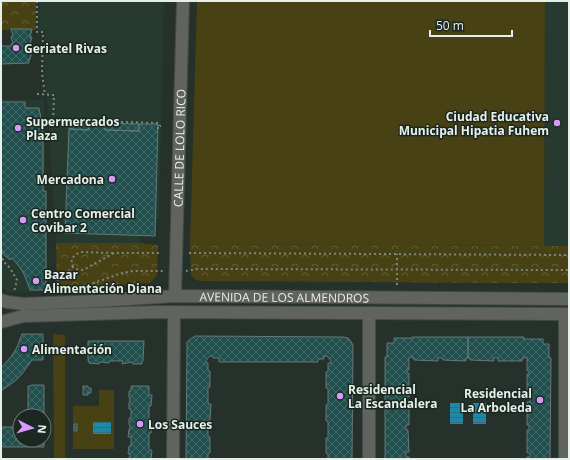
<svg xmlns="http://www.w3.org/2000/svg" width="570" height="460" font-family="'Open Sans',sans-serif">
<defs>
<pattern id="park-crowns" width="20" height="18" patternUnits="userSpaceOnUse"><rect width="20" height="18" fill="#484113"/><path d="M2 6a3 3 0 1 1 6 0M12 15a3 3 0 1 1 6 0" fill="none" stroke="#625d36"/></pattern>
<pattern id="water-rules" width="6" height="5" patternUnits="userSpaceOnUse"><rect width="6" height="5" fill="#1e89a7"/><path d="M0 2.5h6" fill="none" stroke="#2e6f80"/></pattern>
<pattern id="building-cross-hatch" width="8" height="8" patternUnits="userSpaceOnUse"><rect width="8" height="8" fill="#214f4d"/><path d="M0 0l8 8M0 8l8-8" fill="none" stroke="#416967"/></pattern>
</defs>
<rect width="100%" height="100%" fill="#25312a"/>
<path fill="#263a2f" d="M 39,1 L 164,1 L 159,219 L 155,219 L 155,236 L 141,236 L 140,243 L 56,243 L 47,97 L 44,73 L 45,31 L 38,31 Z
M 545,1 L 569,1 L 569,246 L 544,246 Z
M 1,99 L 44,100 L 48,290 L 29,293 L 7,292 L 1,285 Z"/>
<path fill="#484113" d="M 197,1 L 545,1 L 544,246 L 190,244 Z
M 53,334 L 65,335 L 65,459 L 54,459 Z
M 99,390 L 114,390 L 114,449 L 73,449 L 73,406 L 99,406 Z"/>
<path fill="url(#park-crowns)" d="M 1,1 L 36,1 L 36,30 L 1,30 Z
M 56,243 L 140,243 L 158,245 L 157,275 L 152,281 L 150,283 L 57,289 Z
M 190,244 L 569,246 L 569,283 L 495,283 L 200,281 C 195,280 193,278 191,274 Z"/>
<path fill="url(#water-rules)" d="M 450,403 L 463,403 L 463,424 L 450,424 Z
M 473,403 L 486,403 L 486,424 L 473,424 Z
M 93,422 L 111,422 L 111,434 L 93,434 Z"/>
<path fill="url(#building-cross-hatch)" stroke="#667877" d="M 11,29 L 32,29 L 30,37 L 32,37 L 30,44 L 32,44 L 30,50 L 32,51 L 30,59 L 29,59 L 29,63 L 1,64 L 1,46 L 12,46 L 11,44 L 13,43 L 11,37 L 13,36 Z
M 1,102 L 25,102 L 25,108 L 39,108 L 43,130 L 43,191 L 46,191 L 46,290 L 30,290 L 24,274 L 19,266 L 12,258 L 10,260 L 2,253 L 3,251 L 1,250 Z
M 70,121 L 89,122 L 89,130 L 69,129 Z
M 89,122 L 106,123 L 105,130 L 139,131 L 139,124 L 158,124 L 155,236 L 65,233 L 69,129 L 89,130 Z
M 106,123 L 139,124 L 139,131 L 105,130 Z
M 22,334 L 43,334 L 43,360 L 32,360 L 22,374 L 15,381 L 1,391 L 1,368 L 11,357 L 17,347 Z
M 195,336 L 343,337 L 348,338 L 350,340 L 353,345 L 352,459 L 328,459 L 328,454 L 326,453 L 326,438 L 328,438 L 328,421 L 326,421 L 326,405 L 328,405 L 328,388 L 326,388 L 326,372 L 328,372 L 328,363 L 331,363 L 331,361 L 327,356 L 324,356 L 324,359 L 318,359 L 318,362 L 219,362 L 219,358 L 213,358 L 213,356 L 210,356 L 206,360 L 206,363 L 208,363 L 208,371 L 210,371 L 210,387 L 208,387 L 208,404 L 211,404 L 210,420 L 208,420 L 208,437 L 210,437 L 210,453 L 208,453 L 208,459 L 186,459 L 187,346 L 187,342 L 189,340 Z
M 412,337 L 468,337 L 468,358 L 466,358 L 466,361 L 443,360 L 442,358 L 438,358 L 438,361 L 414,360 L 414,358 L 412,358 L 412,357 L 409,357 L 409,370 L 407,370 L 407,373 L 409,373 L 409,397 L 406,397 L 406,401 L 409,401 L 409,425 L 406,425 L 406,430 L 408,430 L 409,452 L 406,452 L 406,457 L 409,457 L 409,459 L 385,459 L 385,357 L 387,357 L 387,343 L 394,343 L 394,338 L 412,338 Z
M 468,337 L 524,337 L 524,339 L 543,339 L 543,344 L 549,344 L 549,358 L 551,358 L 550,459 L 527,459 L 527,457 L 530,457 L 530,453 L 527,453 L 527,430 L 529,430 L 529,425 L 527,425 L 527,402 L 530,402 L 530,398 L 527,398 L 527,374 L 529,374 L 529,371 L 527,371 L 527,357 L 522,359 L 522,361 L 498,361 L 498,358 L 493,358 L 494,361 L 470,360 L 470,358 L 468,358 Z
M 88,341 L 144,341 L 143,361 L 142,361 L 142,364 L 133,364 L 132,362 L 122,364 L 123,361 L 109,361 L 109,363 L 100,362 L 99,364 L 89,363 L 89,361 L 88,361 Z
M 31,385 L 44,385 L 44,416 L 28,416 L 28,386 L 31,386 Z
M 83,386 L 88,386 L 88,388 L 91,388 L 91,393 L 88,393 L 88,395 L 83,395 Z
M 131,386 L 149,386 L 149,395 L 152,395 L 151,406 L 149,406 L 149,422 L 152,422 L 151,433 L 149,433 L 149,450 L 152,450 L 151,459 L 129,459 L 129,457 L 130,457 L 130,454 L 128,454 L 129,446 L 131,446 L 131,437 L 128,437 L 129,429 L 130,429 L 130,426 L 129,425 L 129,418 L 131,418 L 131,409 L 129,409 L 129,402 L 130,402 L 130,398 L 129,398 L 129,391 L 131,391 Z
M 44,417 L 44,447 L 1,447 L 1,427 L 20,427 L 20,440 L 44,440 Z
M 74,424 L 77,424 L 77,431 L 74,431 Z"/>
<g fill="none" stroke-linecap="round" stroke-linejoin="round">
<g stroke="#404c45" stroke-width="14">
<g id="minor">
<path id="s1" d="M 175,296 L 183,1"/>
<path id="s2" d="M 1,300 L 7,302 L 24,304 L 97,301 L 175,296 L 569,299"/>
<path d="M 1,322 L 23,316 L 157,312 L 569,314"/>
<path d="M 173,459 L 174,319 L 175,312"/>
<path d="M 369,459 L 369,313"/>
<path d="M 565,459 L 565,314"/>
</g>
</g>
<path stroke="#7c8781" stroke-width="2" stroke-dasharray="2 3" stroke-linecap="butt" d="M 37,1 L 37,32 L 43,32 L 42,73 L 45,95
M 37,94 L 54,95 L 53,124 L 89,126
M 86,126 L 86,121 L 159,123 L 159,126
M 157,128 L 159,128 L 159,126 L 161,126
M 189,253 L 569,255
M 1,259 L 10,268 L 17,280 L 14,292
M 2,260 L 6,257
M 73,267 C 70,259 72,257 80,252 L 113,253
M 186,271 L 196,269 L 569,270
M 53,284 L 73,267 C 78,270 80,271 85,269 L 114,253 L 160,253
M 397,285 L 397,254
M 53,287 L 73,287 L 91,284 L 122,273 L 133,271 L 165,271"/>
<use href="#minor" stroke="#60635e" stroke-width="12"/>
</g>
<g fill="#d69bfa" stroke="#1b2821" stroke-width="1.5">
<circle cx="16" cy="48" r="4"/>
<circle cx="557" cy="123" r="4"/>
<circle cx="18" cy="128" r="4"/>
<circle cx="112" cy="179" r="4"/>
<circle cx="23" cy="220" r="4"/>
<circle cx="36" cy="281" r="4"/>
<circle cx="24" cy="349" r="4"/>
<circle cx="340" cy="396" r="4"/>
<circle cx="540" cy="400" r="4"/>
<circle cx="140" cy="424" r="4"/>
</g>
<g text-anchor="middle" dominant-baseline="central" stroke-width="3" stroke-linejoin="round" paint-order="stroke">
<g font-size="12" font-weight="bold" fill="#e7efeb" stroke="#1b2821" text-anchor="start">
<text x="24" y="48">Geriatel Rivas</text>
<text x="549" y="116" text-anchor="end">Ciudad Educativa<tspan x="549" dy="14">Municipal Hipatia Fuhem</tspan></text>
<text x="26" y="121">Supermercados<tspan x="26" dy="14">Plaza</tspan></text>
<text x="104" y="179" text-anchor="end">Mercadona</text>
<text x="31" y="213">Centro Comercial<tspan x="31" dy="14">Covibar 2</tspan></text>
<text x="44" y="274">Bazar<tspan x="44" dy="14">Alimentación Diana</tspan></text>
<text x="32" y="349">Alimentación</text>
<text x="348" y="389">Residencial<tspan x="348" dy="14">La Escandalera</tspan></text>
<text x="532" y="393" text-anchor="end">Residencial<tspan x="532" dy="14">La Arboleda</tspan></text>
<text x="148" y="424">Los Sauces</text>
</g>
<g font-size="12" fill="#e7efeb" stroke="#1b2821">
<text stroke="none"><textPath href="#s1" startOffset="148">CALLE DE LOLO RICO</textPath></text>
<text stroke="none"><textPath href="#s2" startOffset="284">AVENIDA DE LOS ALMENDROS</textPath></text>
</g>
</g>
<rect width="570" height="460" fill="none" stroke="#e7efeb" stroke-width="4"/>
<g transform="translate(32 428) rotate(96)"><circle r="19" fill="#1b2821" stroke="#6d7872"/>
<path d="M0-3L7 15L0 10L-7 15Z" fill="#d69bfa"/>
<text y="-6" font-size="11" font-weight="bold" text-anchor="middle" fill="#e7efeb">N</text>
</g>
<path d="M430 30v6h82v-6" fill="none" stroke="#e7efeb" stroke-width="2"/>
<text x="436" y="30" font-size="12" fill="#e7efeb" stroke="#1b2821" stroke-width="3" paint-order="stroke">50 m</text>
</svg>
